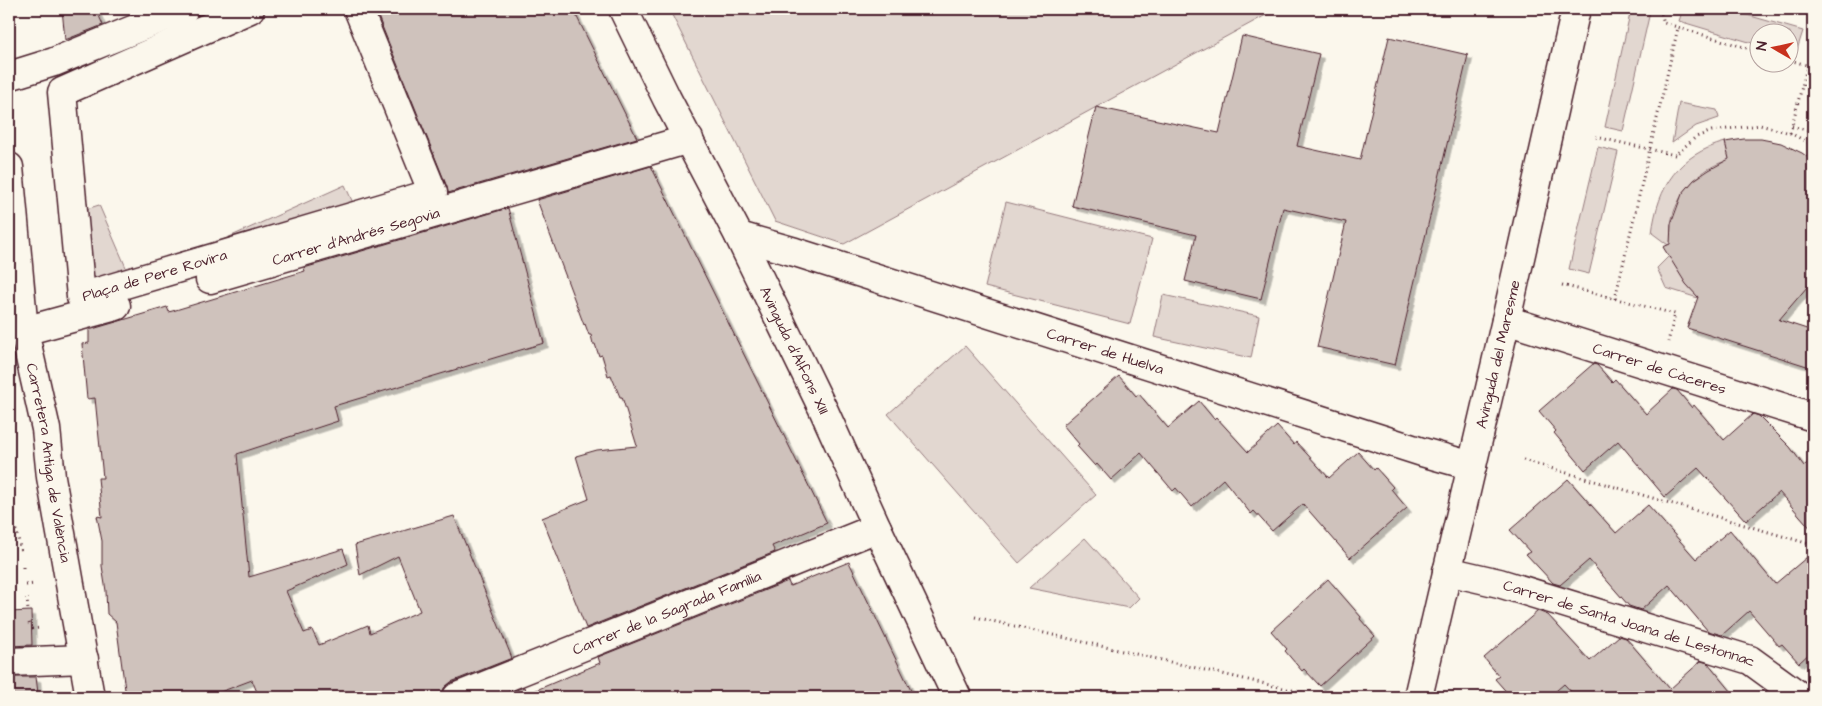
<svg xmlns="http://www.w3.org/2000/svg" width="1822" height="706" font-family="'Architects Daughter',sans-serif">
<defs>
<filter id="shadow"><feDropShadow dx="4.5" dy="4.5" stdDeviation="0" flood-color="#0004"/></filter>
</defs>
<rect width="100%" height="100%" fill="#fbf7ec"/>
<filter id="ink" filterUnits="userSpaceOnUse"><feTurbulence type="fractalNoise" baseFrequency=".02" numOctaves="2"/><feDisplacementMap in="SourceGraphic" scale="10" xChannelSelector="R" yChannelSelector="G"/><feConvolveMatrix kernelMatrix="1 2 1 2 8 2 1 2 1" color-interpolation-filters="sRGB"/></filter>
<g filter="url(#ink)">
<path fill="#e2d7d0" stroke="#967b7e" d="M 669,9 L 1277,9 L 844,244 L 775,221 Z
M 1631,9 L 1639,9 L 1650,12 L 1623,131 L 1605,127 Z
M 1683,9 L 1726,9 L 1803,31 L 1795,56 L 1790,54 L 1790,32 L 1760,32 L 1759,45 L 1679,21 Z
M 1679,103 L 1717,110 L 1719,118 L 1696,126 L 1672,143 Z
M 1725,142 L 1730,160 C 1701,166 1675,195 1671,224 C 1670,230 1671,238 1671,244 L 1668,245 L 1652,233 C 1658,186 1678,155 1725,142 Z
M 1598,147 L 1618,152 L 1589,274 L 1569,269 Z
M 345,185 L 357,212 L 196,252 Z
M 1006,202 L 1152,239 L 1130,324 L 985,287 Z
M 99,205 L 128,272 L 84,286 L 77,212 Z
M 1673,256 L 1698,296 L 1698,298 L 1666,288 L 1657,268 L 1668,257 Z
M 1163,295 L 1259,316 L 1251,358 L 1154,337 Z
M 965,346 L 1096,495 L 1019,563 L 888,414 Z
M 1085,538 L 1139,598 L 1129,608 L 1029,588 Z"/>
<path fill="#cfc2bc" stroke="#4a1f2b" filter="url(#shadow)" d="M 62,9 L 96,9 L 103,25 L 65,40 Z
M 375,9 L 573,9 L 637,138 L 448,193 L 447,187 Z
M 1242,36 L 1319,54 L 1297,146 L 1360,160 L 1389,37 L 1468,55 L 1395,365 L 1317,347 L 1346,222 L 1283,208 L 1261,299 L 1185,281 L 1196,235 L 1072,206 L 1096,107 L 1219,133 Z
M 1744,139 L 1761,139 L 1781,143 L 1802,153 L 1813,161 L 1813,280 L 1779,320 L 1813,331 L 1813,368 L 1687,328 L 1698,297 L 1686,284 L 1663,247 L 1670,244 L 1671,224 L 1682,194 L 1694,180 L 1709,170 L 1729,159 L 1725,142 Z
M 651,166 L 827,523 L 772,546 L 775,552 L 586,628 L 542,518 L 589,499 L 576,456 L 597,450 L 637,446 L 622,397 L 620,397 L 611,375 L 608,376 L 602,355 L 599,356 L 595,344 L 593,344 L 591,335 L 589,335 L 585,324 L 584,325 L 537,200 Z
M 508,208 L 544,343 L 334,406 L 338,421 L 237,454 L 249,577 L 343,549 L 348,564 L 286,591 L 304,633 L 312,630 L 319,645 L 368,625 L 370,633 L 420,611 L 398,556 L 360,575 L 355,545 L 454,516 L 512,658 L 451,682 L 444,688 L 442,697 L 259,697 L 252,680 L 207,697 L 126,697 L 116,622 L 107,614 L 106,591 L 102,566 L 102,541 L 97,516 L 102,517 L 98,478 L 103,478 L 95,398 L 87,399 L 82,344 L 89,343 L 89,330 L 167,307 L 169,312 L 305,271 L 304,268 Z
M 1593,364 L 1597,365 L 1612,382 L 1615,379 L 1646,414 L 1673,389 L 1677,390 L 1692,408 L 1694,405 L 1724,440 L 1753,414 L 1759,416 L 1790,447 L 1804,466 L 1813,458 L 1813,531 L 1779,492 L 1746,521 L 1698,468 L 1665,497 L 1618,441 L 1585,470 L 1554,433 L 1556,431 L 1539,411 Z
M 1119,376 L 1136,396 L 1139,394 L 1168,428 L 1199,401 L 1214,419 L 1216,417 L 1248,452 L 1277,426 L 1294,445 L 1296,442 L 1329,478 L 1358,452 L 1374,470 L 1376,468 L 1393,487 L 1391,489 L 1407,508 L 1350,558 L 1303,504 L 1272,531 L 1254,511 L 1251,514 L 1223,479 L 1192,507 L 1176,488 L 1173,491 L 1141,453 L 1111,480 L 1097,464 L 1095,466 L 1077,446 L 1079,444 L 1063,425 Z
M 1568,479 L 1616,533 L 1648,505 L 1696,559 L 1730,530 L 1775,584 L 1813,552 L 1813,650 L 1799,663 L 1782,644 L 1779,646 L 1749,611 L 1722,635 L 1708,631 L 1669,585 L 1641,610 L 1629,606 L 1589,560 L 1560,585 L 1553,583 L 1526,554 L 1530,552 L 1510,530 Z
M 849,562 L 914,697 L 498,697 L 524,687 L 527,694 L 600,663 L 598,657 L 788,581 L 790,586 Z
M 1328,579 L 1361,617 L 1360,619 L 1375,636 L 1320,686 L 1304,669 L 1302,671 L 1285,651 L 1287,649 L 1271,631 Z
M 31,611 L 32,645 L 9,646 L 9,612 Z
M 1538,611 L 1548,615 L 1590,661 L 1619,636 L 1626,638 L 1670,689 L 1701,661 L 1708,663 L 1736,697 L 1576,697 L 1564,684 L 1549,697 L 1511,697 L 1495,679 L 1499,676 L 1484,658 Z
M 9,677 L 36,677 L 38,693 L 36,693 L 36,697 L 9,697 Z"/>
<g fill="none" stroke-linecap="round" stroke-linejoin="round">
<g stroke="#4a1f2b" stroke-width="31">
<g id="street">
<path id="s1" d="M 250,9 L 62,92 L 81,297 L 433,193 L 358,9"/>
<path d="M 9,76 L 54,62 L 184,9"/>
<path id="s2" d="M 9,167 L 24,331 L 46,429 L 51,477 L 90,697"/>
<path id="s3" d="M 739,236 L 795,252 L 1422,452 L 1472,466"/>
<path id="s4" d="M 210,279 L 689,139"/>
<path id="s5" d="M 1506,320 L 1813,417"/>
<path d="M 24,331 L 116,306"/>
<path id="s6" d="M 1447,571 L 1499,583 L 1750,660 L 1801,697"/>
<path d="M 9,662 L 84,659"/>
<path id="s7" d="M 457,697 L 877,528"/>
<path id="s8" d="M 1418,697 L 1506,320 L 1576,9"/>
</g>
</g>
<g stroke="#4a1f2b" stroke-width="31">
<g id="primary">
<path id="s9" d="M 623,9 L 667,99 L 739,236 L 824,411 L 877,528 L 957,697"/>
</g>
</g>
<path stroke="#4a1f2b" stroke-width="3" stroke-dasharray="1 4" stroke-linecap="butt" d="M 1660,9 L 1664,23 L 1760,52
M 1790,60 L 1813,67
M 1792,126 L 1813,132
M 1790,133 L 1813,44
M 1596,137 L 1675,155 L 1696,137 L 1712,131 L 1760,125 L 1790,133 L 1813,145
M 1562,285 L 1675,314 L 1668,342
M 1615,299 L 1678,28
M 1523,460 L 1813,545
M 11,491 L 9,507 L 18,537 L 21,553
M 23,567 L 23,571
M 26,585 L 35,584
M 27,598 L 28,611
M 975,617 L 1322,697
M 29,623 L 30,626
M 32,629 L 40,628"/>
<use href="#street" stroke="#fbf7ec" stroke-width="28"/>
<use href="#primary" stroke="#fbf7ec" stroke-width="28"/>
</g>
</g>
<g text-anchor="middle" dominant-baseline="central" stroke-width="4" stroke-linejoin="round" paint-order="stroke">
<g font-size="15" fill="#4a1f2b" stroke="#fbf7ec">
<text stroke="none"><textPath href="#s4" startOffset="152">Carrer d'Andrés Segovia</textPath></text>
<text stroke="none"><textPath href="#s1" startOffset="488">Plaça de Pere Rovira</textPath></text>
<text stroke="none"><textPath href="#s9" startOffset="382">Avinguda d'Alfons XIII</textPath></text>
<text stroke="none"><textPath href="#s3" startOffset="384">Carrer de Huelva</textPath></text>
<text stroke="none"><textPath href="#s8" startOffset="352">Avinguda del Maresme</textPath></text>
<text stroke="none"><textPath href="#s5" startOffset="161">Carrer de Càceres</textPath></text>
<text stroke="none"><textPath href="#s2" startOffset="299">Carretera Antiga de València</textPath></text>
<text stroke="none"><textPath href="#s7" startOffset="226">Carrer de la Sagrada Família</textPath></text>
<text stroke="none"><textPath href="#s6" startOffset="190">Carrer de Santa Joana de Lestonnac</textPath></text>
</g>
</g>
<rect width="1822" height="706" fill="none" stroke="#fbf7ec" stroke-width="30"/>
<rect x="15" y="15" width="1792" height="676" fill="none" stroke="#4a1f2b" stroke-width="2" filter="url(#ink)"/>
<g transform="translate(1774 48) rotate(279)"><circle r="24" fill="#fbf7ec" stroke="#b4a19f"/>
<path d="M0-4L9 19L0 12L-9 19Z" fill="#c8321e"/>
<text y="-8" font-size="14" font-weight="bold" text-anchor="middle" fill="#4a1f2b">N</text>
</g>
</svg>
